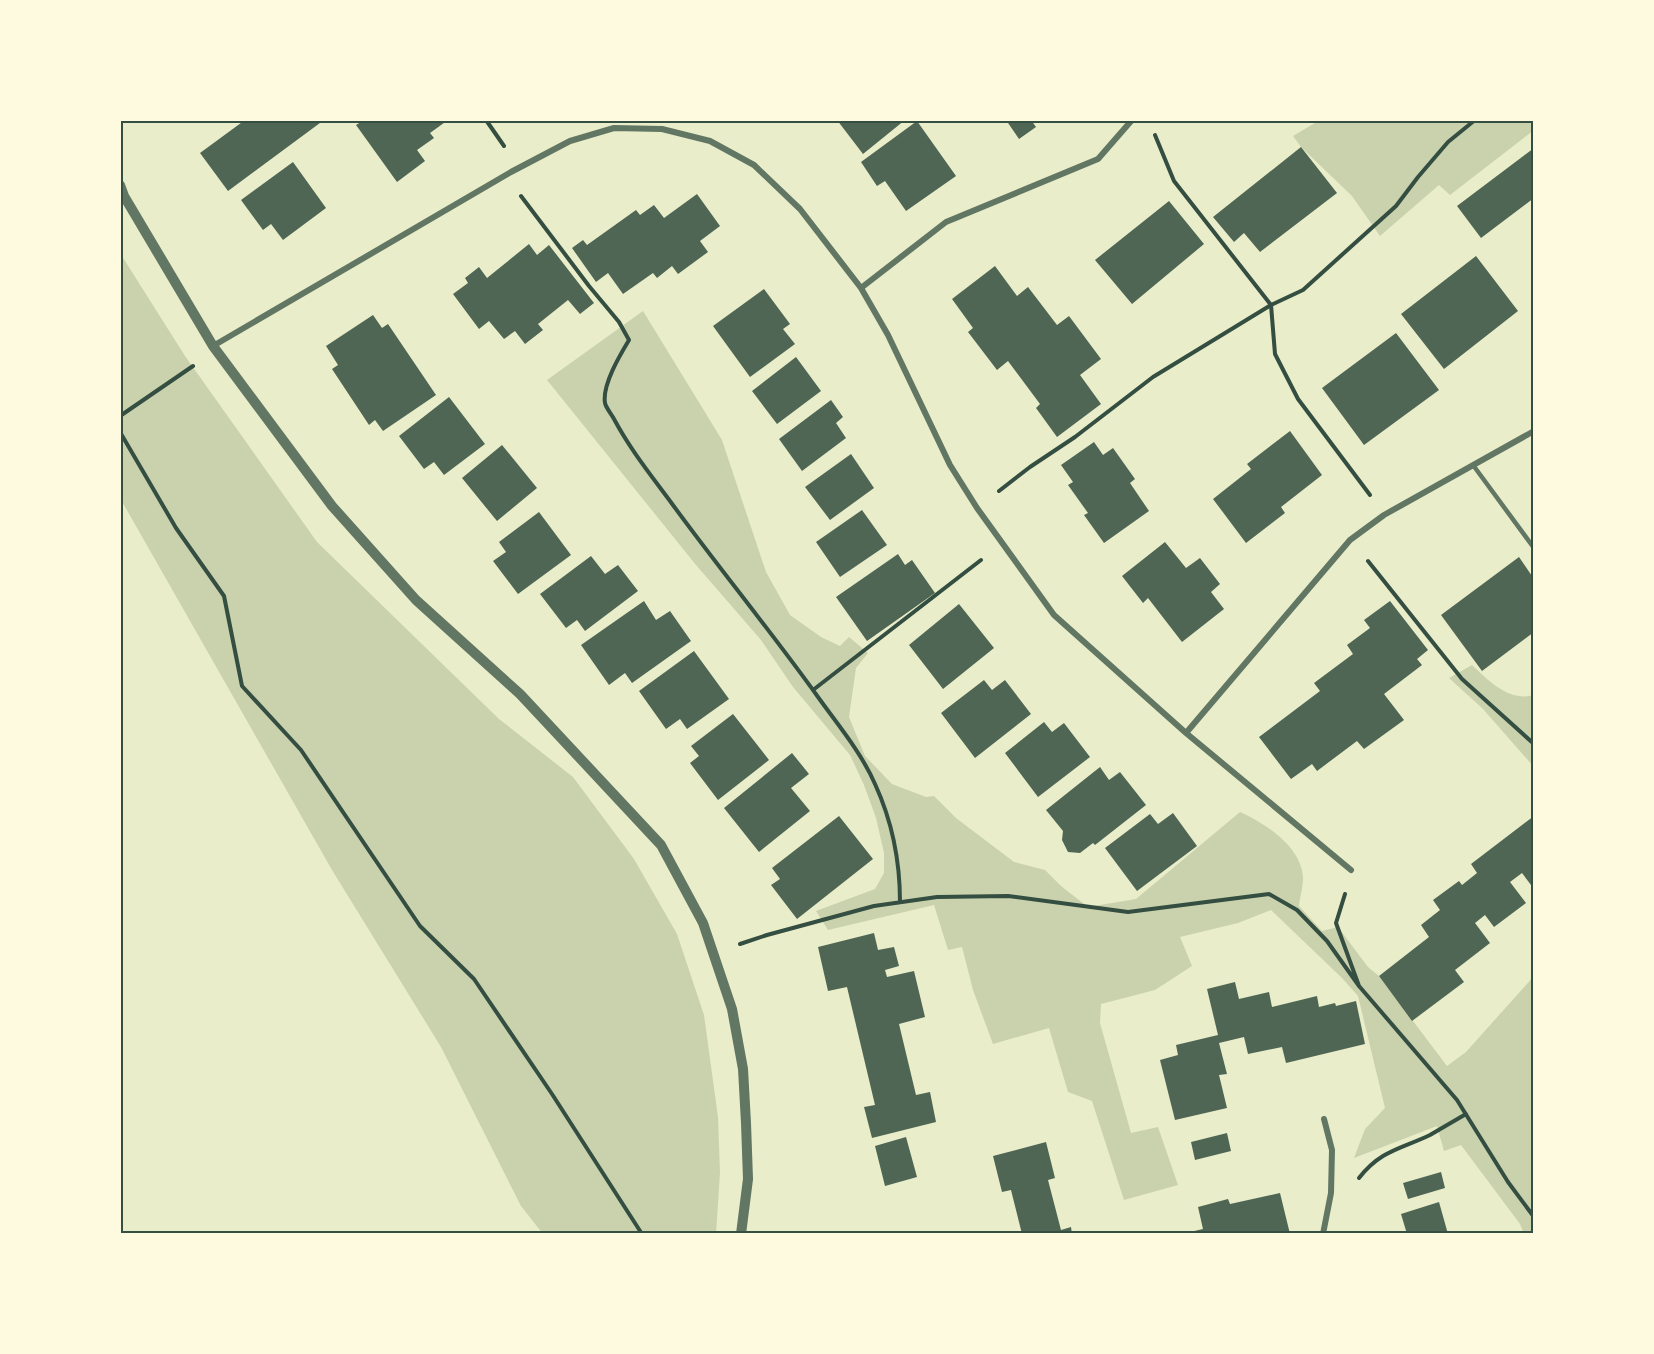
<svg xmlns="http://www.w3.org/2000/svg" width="1654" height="1354" font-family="'Nunito Sans',sans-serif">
<rect width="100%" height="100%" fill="#e9edc9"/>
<path fill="#cad2ad" d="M 1320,120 L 1534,120 L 1534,130 L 1450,195 L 1439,185 L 1380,236 L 1352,196 L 1301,147 L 1293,136 Z
M 120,253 L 185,356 L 317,542 L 499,719 L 573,777 L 634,859 L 677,934 L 704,1015 L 718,1117 L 720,1173 L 716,1234 L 543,1234 L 521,1206 L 441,1047 L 332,870 L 120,498 Z
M 643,311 L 722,440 L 766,572 L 790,615 L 821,637 L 840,646 L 849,637 L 868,653 L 856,668 L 849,717 L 865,756 L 892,784 L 926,797 L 934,796 L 956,818 L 1014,862 L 1045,870 L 1061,886 L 1088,907 L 1136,899 L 1240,812 C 1265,823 1302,847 1303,878 C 1303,887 1300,897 1299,906 L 1322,931 L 1338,927 L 1368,967 L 1379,976 L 1447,1066 L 1466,1052 L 1534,976 L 1534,1234 L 1524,1234 L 1520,1224 L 1461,1145 L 1444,1151 L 1437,1126 L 1354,1158 L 1365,1129 L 1385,1108 L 1358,996 L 1342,978 L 1271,910 L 1238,923 L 1180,937 L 1192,966 L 1155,990 L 1101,1004 L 1100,1023 L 1131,1133 L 1158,1127 L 1178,1185 L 1124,1200 L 1092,1101 L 1068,1092 L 1049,1028 L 993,1044 L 973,990 L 962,947 L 948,950 L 934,905 L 828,930 L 816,911 L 875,889 L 884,873 L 884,853 L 876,818 L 864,785 L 850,755 L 793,687 L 761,640 L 696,565 L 547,380 Z
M 1472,665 C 1489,681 1509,702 1534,695 L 1534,767 L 1483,709 L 1449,678 Z"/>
<path fill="#4f6655" d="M 245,120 L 324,120 L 228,191 L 200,153 Z
M 364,120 L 448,120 L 430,133 L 434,138 L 417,150 L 425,161 L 397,182 L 356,125 Z
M 837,120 L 905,120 L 863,154 Z
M 1006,120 L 1031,120 L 1036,127 L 1019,139 Z
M 917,121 L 956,176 L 906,211 L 885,181 L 877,186 L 861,162 Z
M 1301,147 L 1337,193 L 1260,252 L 1244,233 L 1234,242 L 1213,217 Z
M 1534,148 L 1534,198 L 1481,238 L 1457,206 Z
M 293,162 L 326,208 L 283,240 L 271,224 L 263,230 L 241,200 Z
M 697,194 L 720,226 L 700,241 L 708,252 L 678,274 L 672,266 L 657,278 L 653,273 L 623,294 L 608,273 L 596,282 L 572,248 L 583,240 L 587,245 L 636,210 L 640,215 L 654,205 L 664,218 Z
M 1169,201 L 1204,244 L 1132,304 L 1095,260 Z
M 529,244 L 537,255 L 549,245 L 594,303 L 580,314 L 568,300 L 538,324 L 543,330 L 525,344 L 515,331 L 504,339 L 489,321 L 479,329 L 453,294 L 468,283 L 465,278 L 479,267 L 487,278 Z
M 1476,256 L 1518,311 L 1444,369 L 1401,314 Z
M 995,266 L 1017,296 L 1028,287 L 1057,325 L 1069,316 L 1101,359 L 1080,375 L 1101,404 L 1057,437 L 1036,408 L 1040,404 L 1008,361 L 997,370 L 968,332 L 973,328 L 952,299 Z
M 764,289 L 790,324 L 783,329 L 795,344 L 750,377 L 713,326 Z
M 373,315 L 382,328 L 388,324 L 436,395 L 383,431 L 375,420 L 369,425 L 332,369 L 338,365 L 326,346 Z
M 1396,333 L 1439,390 L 1364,445 L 1322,388 Z
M 796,357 L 821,391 L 777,424 L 752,391 Z
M 449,397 L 485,444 L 444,475 L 434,462 L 424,469 L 399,436 Z
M 831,400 L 843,417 L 836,423 L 846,438 L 802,471 L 779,439 Z
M 1290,431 L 1322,475 L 1281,507 L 1285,513 L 1246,543 L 1213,499 L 1251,469 L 1247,464 Z
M 1094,442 L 1103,455 L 1113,448 L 1135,479 L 1130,483 L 1149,511 L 1104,543 L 1084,515 L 1088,513 L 1068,485 L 1073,482 L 1061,465 Z
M 502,445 L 537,488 L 497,521 L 462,478 Z
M 851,454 L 874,488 L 830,520 L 805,487 Z
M 862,510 L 887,545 L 840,577 L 816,542 Z
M 539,512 L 571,555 L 518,594 L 493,561 L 506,552 L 499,542 Z
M 1165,542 L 1186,568 L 1200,558 L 1220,584 L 1211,592 L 1224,609 L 1182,642 L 1148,598 L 1143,603 L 1122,576 Z
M 898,554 L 905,565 L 912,560 L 935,593 L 867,641 L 836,597 Z
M 591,556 L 605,574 L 618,565 L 638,591 L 585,631 L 577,620 L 566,628 L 540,594 Z
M 1519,557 L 1534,579 L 1534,632 L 1482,671 L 1441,615 Z
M 644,601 L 656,620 L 670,611 L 691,641 L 632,683 L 625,673 L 609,685 L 581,645 Z
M 1390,601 L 1428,650 L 1417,659 L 1422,665 L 1384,694 L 1404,720 L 1364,749 L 1357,741 L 1317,771 L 1312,764 L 1291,779 L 1259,737 L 1320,691 L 1314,683 L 1353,654 L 1347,645 L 1370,628 L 1364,620 Z
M 959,604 L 994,648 L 943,689 L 909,645 Z
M 694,651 L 729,699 L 687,729 L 680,719 L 666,729 L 639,691 Z
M 984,680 L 992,690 L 1005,680 L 1031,714 L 975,758 L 941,713 Z
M 733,714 L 769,760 L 718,800 L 690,763 L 699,756 L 691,746 Z
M 1044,722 L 1052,732 L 1064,723 L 1090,757 L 1038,797 L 1005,753 Z
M 792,753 L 809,774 L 791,788 L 810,811 L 759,852 L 724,808 Z
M 1100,767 L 1109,780 L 1120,772 L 1146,805 L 1095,845 L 1093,843 L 1080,853 L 1068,852 L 1062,840 L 1063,831 L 1046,810 Z
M 1173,813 L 1197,846 L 1137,891 L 1105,848 L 1150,814 L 1158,824 Z
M 839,816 L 873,859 L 797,919 L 771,885 L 780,879 L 772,868 Z
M 1534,816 L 1534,889 L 1522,873 L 1510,882 L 1526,903 L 1494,927 L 1485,915 L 1475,923 L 1490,943 L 1455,970 L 1464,982 L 1412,1021 L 1379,976 L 1429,937 L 1421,925 L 1440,910 L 1433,900 L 1459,881 L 1462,885 L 1477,873 L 1471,864 Z
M 874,933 L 878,950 L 894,947 L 899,966 L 885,970 L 887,977 L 914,971 L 925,1017 L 899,1024 L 916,1095 L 930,1092 L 936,1122 L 872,1138 L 864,1107 L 875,1105 L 847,987 L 828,991 L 818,947 Z
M 1235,982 L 1239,999 L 1269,992 L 1272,1007 L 1317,996 L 1319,1007 L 1335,1003 L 1336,1006 L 1356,1001 L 1365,1044 L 1286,1063 L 1282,1047 L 1248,1054 L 1244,1037 L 1219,1043 L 1227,1074 L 1219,1075 L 1227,1108 L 1175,1120 L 1160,1060 L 1178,1055 L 1176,1045 L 1218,1035 L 1207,989 Z
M 1227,1133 L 1231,1151 L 1195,1160 L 1191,1142 Z
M 906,1137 L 917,1177 L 885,1186 L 875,1146 Z
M 1046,1142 L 1055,1178 L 1048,1180 L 1061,1230 L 1071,1227 L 1072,1234 L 1022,1234 L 1011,1190 L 1002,1192 L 993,1156 Z
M 1441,1172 L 1445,1188 L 1408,1199 L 1403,1183 Z
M 1280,1193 L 1290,1234 L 1190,1234 L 1190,1232 L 1203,1229 L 1198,1207 L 1228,1199 L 1230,1204 Z
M 1439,1202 L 1448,1234 L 1407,1234 L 1401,1214 Z"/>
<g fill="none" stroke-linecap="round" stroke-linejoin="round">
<path stroke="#344e41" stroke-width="4" d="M 486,120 L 504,146
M 1155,135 L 1174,181 L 1271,305 L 1275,354 L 1298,399 L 1370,495
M 521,196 L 589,286 L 619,322 L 629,340 C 620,355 602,385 605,403 C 606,408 612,415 614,419 C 630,449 650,474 670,501 C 718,567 770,630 818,697 C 838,725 861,752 875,784 C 892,821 900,861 900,902
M 120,416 L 193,366
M 120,432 L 176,528 L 224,596 L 242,686 L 301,750 L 420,926 L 474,979 L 552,1094 L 642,1234
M 999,491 L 1030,467 L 1075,437 L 1153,377 L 1271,305 L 1303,290 L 1396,206 L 1418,177 L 1448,142 L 1475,120
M 1368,561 L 1462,679 L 1534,744
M 813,690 L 981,560
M 1345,894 L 1336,923 L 1359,986 L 1457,1100 L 1508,1182 L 1534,1217
M 740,944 L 767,935 L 874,906 L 937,897 L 1008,896 L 1128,912 L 1269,894 L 1297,910 L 1327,941 L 1359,986
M 1359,1178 C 1381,1150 1401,1149 1430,1135 C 1442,1128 1454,1121 1466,1114"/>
<path stroke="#617663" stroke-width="4.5" d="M 1473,465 L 1534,548"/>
<path stroke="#617663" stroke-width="6" d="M 861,288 L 946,222 L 1098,159 L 1132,120
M 213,346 L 511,172 L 570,141 L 614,128 L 662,129 L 710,141 L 754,165 L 800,209 L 861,288 L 888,335 L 950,465 L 977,508 L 1054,615 L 1186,733 L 1351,870
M 1186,733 L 1350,540 L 1384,515 L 1534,431
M 1323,1234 L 1331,1193 L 1332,1150 L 1324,1119"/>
<path stroke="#617663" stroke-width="10" d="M 120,185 L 124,196 L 213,346 L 332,506 L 416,600 L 520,694 L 661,845 L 703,923 L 732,1009 L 743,1069 L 746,1123 L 748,1179 L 741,1234"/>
</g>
<rect width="1654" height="1354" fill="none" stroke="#fefae0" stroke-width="243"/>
<rect x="122" y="122" width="1410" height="1110" fill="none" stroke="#344e41" stroke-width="2"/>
</svg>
